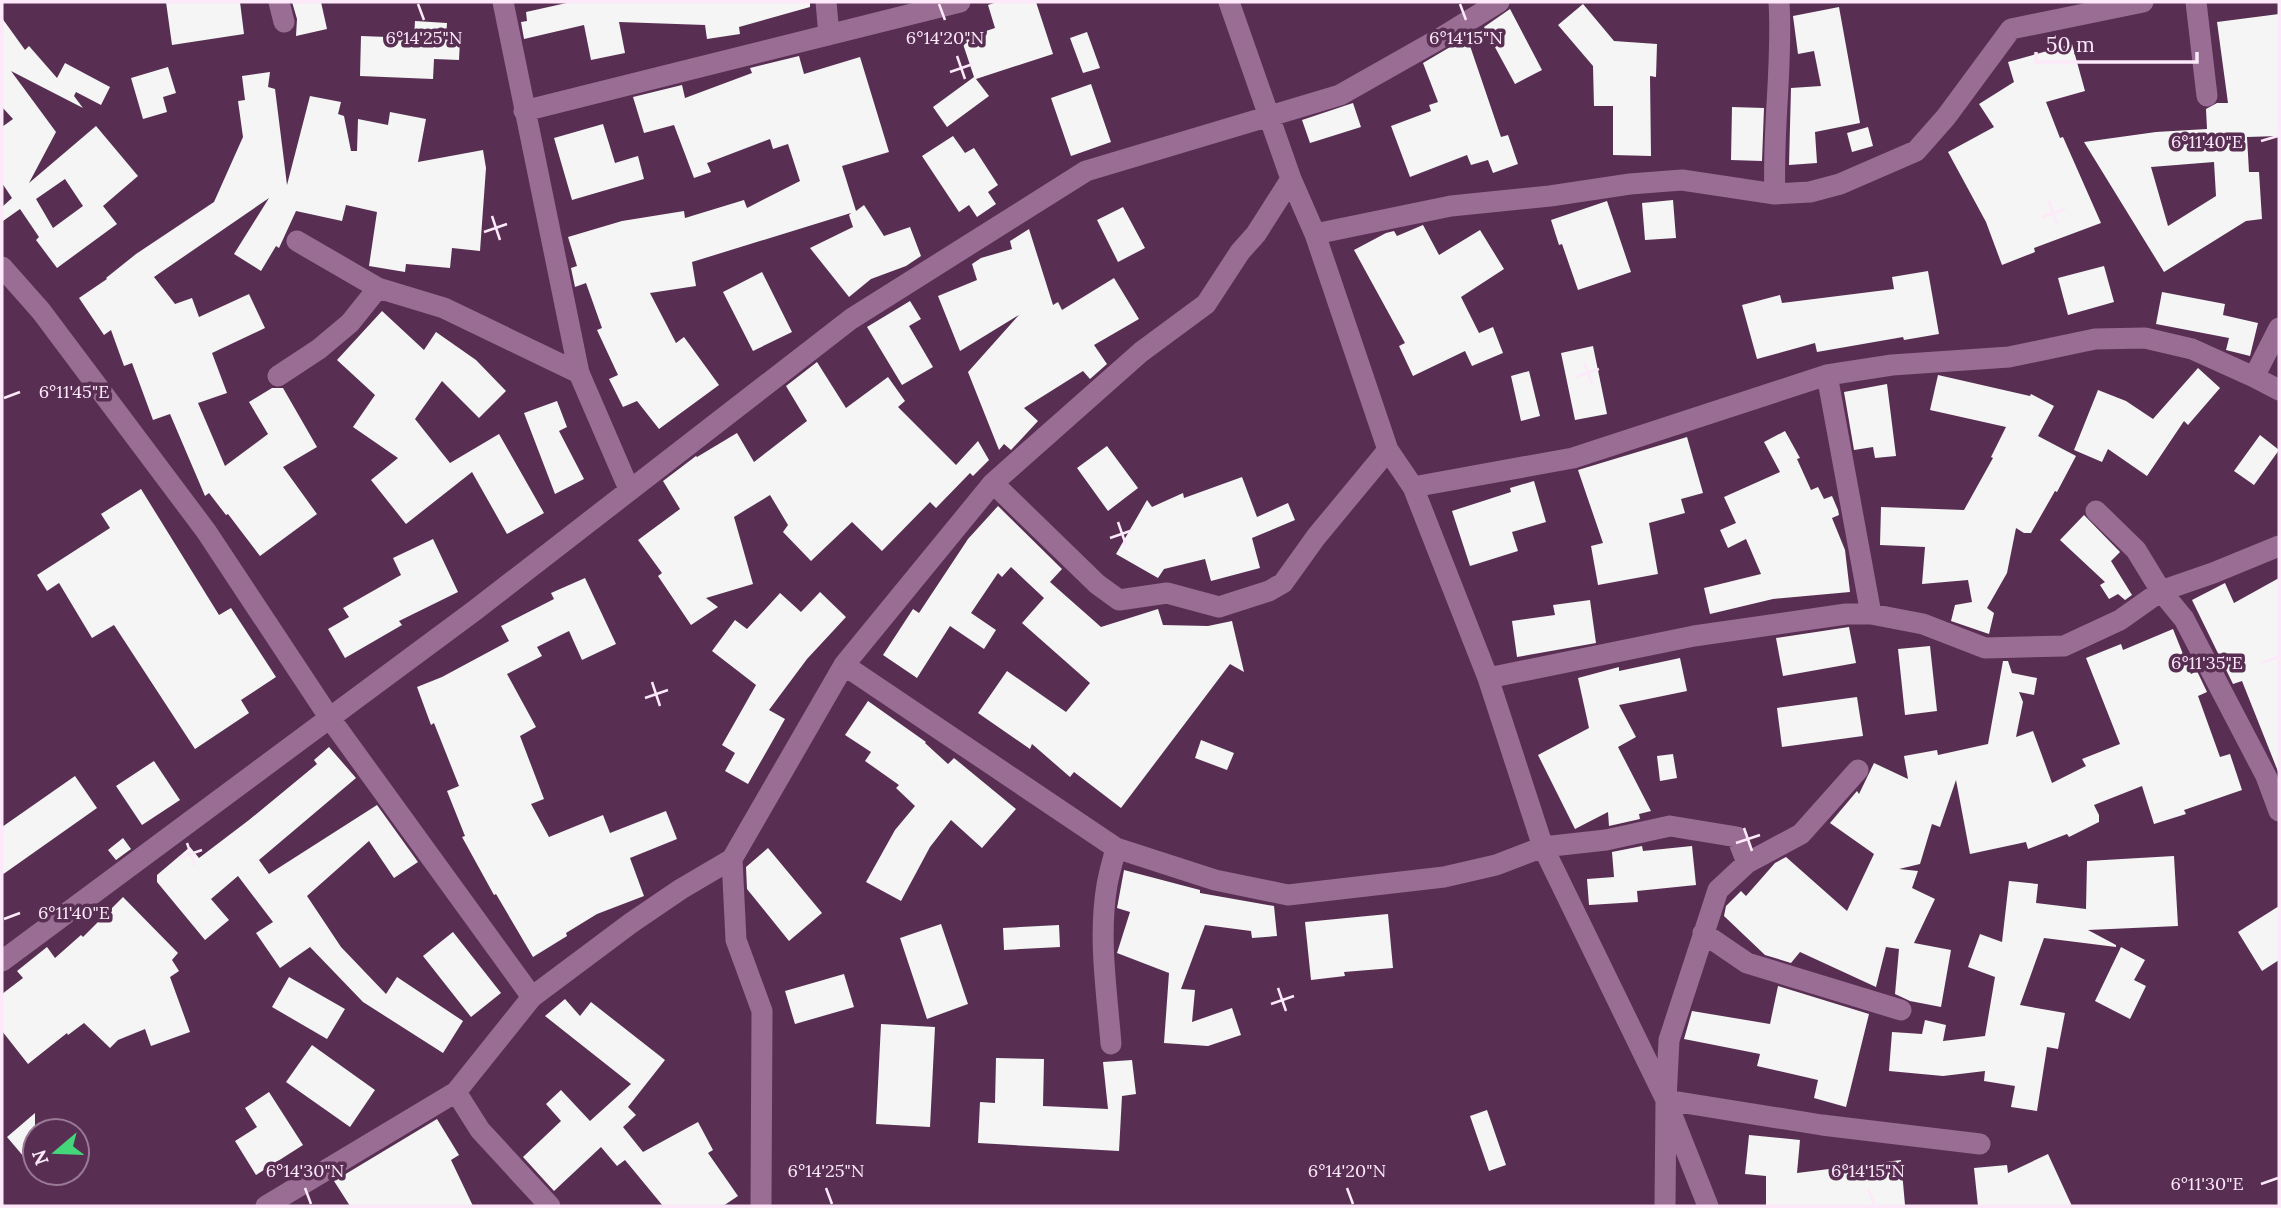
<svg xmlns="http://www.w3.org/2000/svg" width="2281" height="1208" font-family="Lora,serif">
<rect width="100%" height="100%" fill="#582f53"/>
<path fill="#f4f5f4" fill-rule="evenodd" d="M 166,2 L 240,2 L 244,34 L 172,45 Z
M 292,2 L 321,2 L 327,29 L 296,36 L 297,19 Z
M 571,2 L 810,2 L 810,7 L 739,27 L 740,34 L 707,39 L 705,25 L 619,22 L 625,53 L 591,60 L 584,25 L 524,39 L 521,22 L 527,21 L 526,12 Z
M 997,2 L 1036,2 L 1053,54 L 976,79 L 989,96 L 947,127 L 933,107 L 974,77 L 963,44 L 967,43 L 965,38 L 995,28 L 988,5 Z
M 1583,4 L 1614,41 L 1657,44 L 1656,77 L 1650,76 L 1651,156 L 1613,155 L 1613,106 L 1594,106 L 1593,66 L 1558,25 Z
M 1839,7 L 1860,123 L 1815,132 L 1817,163 L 1789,165 L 1791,88 L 1821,86 L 1814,51 L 1798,54 L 1793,16 Z
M 1510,9 L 1542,70 L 1515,84 L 1484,27 Z
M 2279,14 L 2279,136 L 2247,137 L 2249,172 L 2259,172 L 2262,219 L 2246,221 L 2164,272 L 2084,142 L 2156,132 L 2207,129 L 2206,109 L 2217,103 L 2228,103 L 2217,22 ZM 2214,162 L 2216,196 L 2168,226 L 2151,167 Z
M 2,18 L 25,50 L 29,46 L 57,78 L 65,63 L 110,87 L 101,105 L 76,92 L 74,96 L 83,108 L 11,71 L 56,132 L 29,183 L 96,126 L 138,176 L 103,206 L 117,224 L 57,268 L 36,240 L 39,237 L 20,209 L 3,221 L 2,219 L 2,207 L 12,198 L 2,183 L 2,127 L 13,119 L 2,107 ZM 65,179 L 83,206 L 53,228 L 36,199 Z
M 415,21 L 447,23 L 446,39 L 460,40 L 459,60 L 434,59 L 433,79 L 360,76 L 361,36 L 414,38 Z
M 1087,32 L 1100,68 L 1083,73 L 1070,38 Z
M 1467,37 L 1501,137 L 1508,135 L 1518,164 L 1493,173 L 1488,160 L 1471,165 L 1467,155 L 1410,177 L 1391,126 L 1431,111 L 1429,105 L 1438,102 L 1423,63 Z
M 2072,44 L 2085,91 L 2046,102 L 2060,138 L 2063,137 L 2101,223 L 2034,248 L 2035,252 L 2002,265 L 1986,222 L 1948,152 L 1994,127 L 1979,104 L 2014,82 L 2008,62 Z
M 799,56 L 804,74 L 860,57 L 889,152 L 842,166 L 856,211 L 864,205 L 884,236 L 910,227 L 921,256 L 906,266 L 871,279 L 849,297 L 810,248 L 853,227 L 849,215 L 851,213 L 692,262 L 696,286 L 650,293 L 676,343 L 684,337 L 719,385 L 659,429 L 637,401 L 623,407 L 609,379 L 618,375 L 597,330 L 602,328 L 586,283 L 575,287 L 571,268 L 577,266 L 568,237 L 622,221 L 684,211 L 685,218 L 744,200 L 747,208 L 800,181 L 788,144 L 773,149 L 770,139 L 707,163 L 711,172 L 694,178 L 674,125 L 644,133 L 633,97 L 682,85 L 685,98 L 752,73 L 750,68 Z
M 168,67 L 176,93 L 163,97 L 167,112 L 143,119 L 131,78 Z
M 270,72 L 268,87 L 275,89 L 287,185 L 310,96 L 341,102 L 338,114 L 344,116 L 351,151 L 357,151 L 358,119 L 388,125 L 390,112 L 426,119 L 418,162 L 483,150 L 486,168 L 480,251 L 452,248 L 450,268 L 406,264 L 405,272 L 369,266 L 377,212 L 346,205 L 342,221 L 296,211 L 279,248 L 276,246 L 261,271 L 234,254 L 269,198 L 154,277 L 175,304 L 192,298 L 199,317 L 249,294 L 265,328 L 212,353 L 227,393 L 198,403 L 225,466 L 268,434 L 249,402 L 272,388 L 283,388 L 317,447 L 283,467 L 317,514 L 260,556 L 228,514 L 226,515 L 209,493 L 205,496 L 170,414 L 153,420 L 132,363 L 124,366 L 111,330 L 104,335 L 79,298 L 107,279 L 106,278 L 136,254 L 214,202 L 243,137 L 238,101 L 245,100 L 242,76 Z
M 1091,84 L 1111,142 L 1071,156 L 1051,98 Z
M 1353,103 L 1361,127 L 1310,143 L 1302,120 Z
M 1732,107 L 1764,108 L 1762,161 L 1731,160 Z
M 603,124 L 615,163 L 638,156 L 644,179 L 572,200 L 554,138 Z
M 1868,127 L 1873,146 L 1852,152 L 1847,133 Z
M 953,136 L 965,153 L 974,148 L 998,185 L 988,192 L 996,204 L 977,217 L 969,205 L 959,212 L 922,156 Z
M 1673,200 L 1676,238 L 1645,240 L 1642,203 Z
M 1607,201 L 1631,272 L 1578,290 L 1562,244 L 1559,245 L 1551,220 Z
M 1123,207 L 1145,248 L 1118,262 L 1097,220 Z
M 1423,225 L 1439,255 L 1480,230 L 1504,269 L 1461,297 L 1479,333 L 1493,327 L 1503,353 L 1472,366 L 1465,351 L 1413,376 L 1399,346 L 1405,343 L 1354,250 L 1386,233 L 1394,231 L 1397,236 Z
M 1029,229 L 1053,305 L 1058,302 L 1062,310 L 1114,278 L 1139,319 L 1094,345 L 1107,364 L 1090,379 L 1083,371 L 1024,408 L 1038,421 L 1011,450 L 1004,444 L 999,450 L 968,372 L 1019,315 L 960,351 L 938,296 L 977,280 L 972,264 L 981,258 L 1012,249 L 1010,241 Z
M 2104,266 L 2114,302 L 2068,315 L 2058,278 Z
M 1928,271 L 1939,334 L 1904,340 L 1903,337 L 1817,352 L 1815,343 L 1757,359 L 1742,305 L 1780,295 L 1782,303 L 1894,289 L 1892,277 Z
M 762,272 L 792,332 L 753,351 L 723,292 Z
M 2162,292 L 2225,304 L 2223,315 L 2258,323 L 2250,356 L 2226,350 L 2229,338 L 2156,324 Z
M 910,301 L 921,319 L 909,326 L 933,367 L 902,385 L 867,327 Z
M 382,311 L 424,350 L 436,332 L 476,360 L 506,391 L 479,418 L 442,381 L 415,419 L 450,463 L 499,434 L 544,513 L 507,534 L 472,472 L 406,524 L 371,480 L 398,458 L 353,427 L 375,395 L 337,360 Z
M 1593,346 L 1607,414 L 1575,420 L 1561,353 Z
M 817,362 L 846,408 L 888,377 L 905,401 L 898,407 L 956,465 L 978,441 L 989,460 L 973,476 L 970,473 L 936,508 L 930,502 L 882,551 L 852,522 L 811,561 L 783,532 L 788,525 L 770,495 L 734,517 L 753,584 L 706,598 L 718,607 L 691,625 L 658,576 L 662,573 L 638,540 L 680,509 L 663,481 L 696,456 L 697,457 L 737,433 L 754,462 L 807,421 L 786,386 Z
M 2198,368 L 2220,388 L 2188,425 L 2184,421 L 2147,476 L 2108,449 L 2102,462 L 2074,450 L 2098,390 L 2126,401 L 2153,419 Z
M 1529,371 L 1540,416 L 1521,421 L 1511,376 Z
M 1938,375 L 2030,396 L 2031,394 L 2054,406 L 2038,436 L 2076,456 L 2057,492 L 2055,491 L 2031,533 L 2024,533 L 2016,528 L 2007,573 L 1987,608 L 1994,613 L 1989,634 L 1951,621 L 1955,605 L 1972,602 L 1968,580 L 1922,584 L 1925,547 L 1880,545 L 1881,507 L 1964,510 L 1993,458 L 1991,457 L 2006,427 L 1930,410 Z
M 1887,384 L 1896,456 L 1875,458 L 1873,447 L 1854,450 L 1844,392 Z
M 557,401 L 567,427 L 559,431 L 584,479 L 555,494 L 524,413 Z
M 1785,431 L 1800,458 L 1797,459 L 1811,490 L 1818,487 L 1824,499 L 1832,496 L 1838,510 L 1839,515 L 1832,518 L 1845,550 L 1850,592 L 1773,599 L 1710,614 L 1704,588 L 1761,574 L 1746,539 L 1728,548 L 1720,530 L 1736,523 L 1724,497 L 1780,472 L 1764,442 Z
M 2260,435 L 2279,450 L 2254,485 L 2234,471 Z
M 1687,437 L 1703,493 L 1681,499 L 1685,513 L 1649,523 L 1658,574 L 1598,585 L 1591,546 L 1603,543 L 1578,470 Z
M 1107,446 L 1138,488 L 1108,511 L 1077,468 Z
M 1242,477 L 1257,517 L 1288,503 L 1295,520 L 1252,538 L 1260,568 L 1211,581 L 1205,559 L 1164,569 L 1158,578 L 1116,554 L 1147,500 L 1152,507 L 1183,493 L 1184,498 Z
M 1534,481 L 1546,522 L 1512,532 L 1518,551 L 1470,566 L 1452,511 L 1511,492 L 1510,488 Z
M 141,489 L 219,615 L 231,608 L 276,677 L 241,700 L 249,713 L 195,749 L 114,625 L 92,638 L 59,583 L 47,591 L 37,575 L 110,528 L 101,514 Z
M 998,506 L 1062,569 L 1050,582 L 1101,627 L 1158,609 L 1163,625 L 1208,626 L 1232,621 L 1244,672 L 1230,664 L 1121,808 L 1074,772 L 1070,777 L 1032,744 L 1030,749 L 978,713 L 1007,671 L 1066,712 L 1090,683 L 1022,623 L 1044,598 L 1011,567 L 1002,577 L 998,573 L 971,613 L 996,630 L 984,649 L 950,626 L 917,678 L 883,655 L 913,609 L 919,613 L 968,539 Z
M 2084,515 L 2120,552 L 2111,561 L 2132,595 L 2125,600 L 2118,594 L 2109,599 L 2100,585 L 2105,582 L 2060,540 Z
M 433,539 L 458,592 L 399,621 L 402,625 L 345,658 L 328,629 L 349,617 L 343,608 L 401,575 L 393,558 Z
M 585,578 L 616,644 L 582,660 L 569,631 L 537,647 L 542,656 L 507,674 L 536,727 L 520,736 L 544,799 L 531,804 L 549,837 L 603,815 L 610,833 L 666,811 L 677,839 L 630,858 L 644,896 L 597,914 L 566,933 L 567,936 L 533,957 L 496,894 L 494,895 L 462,837 L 465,836 L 447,791 L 459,786 L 434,723 L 431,725 L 417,687 L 442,677 L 509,641 L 501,626 L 554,599 L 551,593 Z
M 2279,578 L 2279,774 L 2242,681 L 2233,684 L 2192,600 L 2225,583 L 2234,603 Z
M 820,592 L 846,617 L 807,659 L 769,710 L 785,719 L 748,784 L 725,771 L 735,753 L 722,745 L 756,685 L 712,651 L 735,620 L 747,629 L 780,593 L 801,612 Z
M 1590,600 L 1596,643 L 1517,657 L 1512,621 L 1555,615 L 1553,605 Z
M 1849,627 L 1856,663 L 1783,676 L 1776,638 Z
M 2173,629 L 2191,674 L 2197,671 L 2207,692 L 2198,696 L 2220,757 L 2230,754 L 2242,790 L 2184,810 L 2186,814 L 2154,824 L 2142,786 L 2094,805 L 2099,815 L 2099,822 L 2069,837 L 2067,834 L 2028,849 L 2026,842 L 1970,854 L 1956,780 L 1940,827 L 1932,824 L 1920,864 L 1899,869 L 1918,871 L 1912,888 L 1935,899 L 1914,943 L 1951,950 L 1941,1007 L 1910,1001 L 1895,994 L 1899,949 L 1886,947 L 1876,987 L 1800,952 L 1791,963 L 1765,955 L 1724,916 L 1726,906 L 1741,891 L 1746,896 L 1775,863 L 1786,857 L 1847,911 L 1874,854 L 1830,823 L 1857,791 L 1859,794 L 1874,763 L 1908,779 L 1904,756 L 1937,750 L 1938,755 L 1988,744 L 2003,661 L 2008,661 L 2012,673 L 2037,678 L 2034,695 L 2019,692 L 2023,702 L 2016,737 L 2033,731 L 2052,783 L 2086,766 L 2082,759 L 2120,744 L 2086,658 L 2121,644 L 2123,650 Z
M 1930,646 L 1937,711 L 1905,715 L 1898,649 Z
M 1680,658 L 1687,691 L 1619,705 L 1636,737 L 1618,747 L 1651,811 L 1639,814 L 1640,819 L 1609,826 L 1608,812 L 1575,829 L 1538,755 L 1589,728 L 1578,678 L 1619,667 L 1619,671 Z
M 1857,697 L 1863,736 L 1782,747 L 1777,708 Z
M 868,701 L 926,742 L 925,743 L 948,764 L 954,758 L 1016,809 L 982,848 L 951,820 L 930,847 L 901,901 L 866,882 L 895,830 L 915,806 L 896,788 L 899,785 L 865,761 L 871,752 L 845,735 Z
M 1201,740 L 1234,753 L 1227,770 L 1195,758 Z
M 329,747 L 356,778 L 259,860 L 269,874 L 377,805 L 418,862 L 394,878 L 369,841 L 307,896 L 341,947 L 386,994 L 397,977 L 463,1021 L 443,1053 L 363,1002 L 310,947 L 280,968 L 256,933 L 273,922 L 238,876 L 211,899 L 229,920 L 205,940 L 157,882 L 157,875 L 190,847 L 199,858 L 249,820 L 317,764 L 314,760 Z
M 1673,754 L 1677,778 L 1660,781 L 1657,756 Z
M 154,761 L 180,800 L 142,825 L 116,786 Z
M 75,776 L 97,808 L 2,875 L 2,827 Z
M 123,838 L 131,849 L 116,860 L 108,850 Z
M 1642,846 L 1643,851 L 1692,846 L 1696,885 L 1637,891 L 1638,902 L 1589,905 L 1587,879 L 1614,877 L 1612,852 Z
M 768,848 L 822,913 L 789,941 L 747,889 L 746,867 Z
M 2174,856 L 2178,926 L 2088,930 L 2116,945 L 2116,947 L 2044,938 L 2020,1005 L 2065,1013 L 2058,1049 L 2047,1047 L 2037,1111 L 2011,1107 L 2015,1086 L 1984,1081 L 1985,1071 L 1943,1076 L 1889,1071 L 1892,1032 L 1922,1034 L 1925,1020 L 1946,1025 L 1943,1041 L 1985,1036 L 1995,977 L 1968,967 L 1980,934 L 2002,942 L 2009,881 L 2038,884 L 2036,903 L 2086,909 L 2087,861 Z
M 1124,870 L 1200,890 L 1200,893 L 1274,906 L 1277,936 L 1252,938 L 1251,931 L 1205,925 L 1181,989 L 1195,990 L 1192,1022 L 1232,1008 L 1241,1035 L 1208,1046 L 1164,1043 L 1169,973 L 1117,953 L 1130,912 L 1117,908 Z
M 123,897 L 178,953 L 172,960 L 179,971 L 170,977 L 190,1032 L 151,1046 L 145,1029 L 118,1040 L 110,1048 L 84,1023 L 68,1035 L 67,1033 L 28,1064 L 2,1031 L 2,994 L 23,978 L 17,971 L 47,947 L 55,958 L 81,935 L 83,937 Z
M 2279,906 L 2279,960 L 2262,971 L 2238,932 Z
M 1388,914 L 1393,968 L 1344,972 L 1345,976 L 1311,980 L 1305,922 Z
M 941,924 L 968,1004 L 927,1019 L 900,938 Z
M 1059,925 L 1060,947 L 1004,950 L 1003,928 Z
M 453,932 L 501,993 L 471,1017 L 423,956 Z
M 2121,947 L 2145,960 L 2134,980 L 2146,986 L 2130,1019 L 2095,1001 Z
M 844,974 L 854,1007 L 795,1024 L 785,991 Z
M 289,977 L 345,1009 L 327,1039 L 272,1007 Z
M 1778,986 L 1869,1014 L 1846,1107 L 1814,1098 L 1818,1080 L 1757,1066 L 1760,1054 L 1684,1039 L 1692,1011 L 1770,1024 Z
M 565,999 L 580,1016 L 591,1002 L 665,1060 L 628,1107 L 636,1115 L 623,1127 L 643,1152 L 698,1122 L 713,1150 L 708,1153 L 738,1196 L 723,1206 L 663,1206 L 625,1160 L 617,1166 L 601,1147 L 554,1191 L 523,1157 L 561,1121 L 546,1104 L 561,1090 L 590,1121 L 631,1084 L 545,1016 Z
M 881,1024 L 935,1027 L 930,1127 L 876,1124 Z
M 312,1045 L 375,1090 L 350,1127 L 286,1082 Z
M 996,1058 L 1044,1059 L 1043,1106 L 1108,1109 L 1103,1062 L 1132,1060 L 1136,1094 L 1122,1096 L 1119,1151 L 978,1143 L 980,1102 L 995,1103 Z
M 269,1092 L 303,1145 L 256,1175 L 235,1141 L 257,1127 L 245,1108 Z
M 1487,1110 L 1506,1165 L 1489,1171 L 1470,1116 Z
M 35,1113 L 35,1170 L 7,1137 Z
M 437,1119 L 459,1155 L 451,1160 L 473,1206 L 350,1206 L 334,1181 Z
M 1749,1135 L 1800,1140 L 1797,1173 L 1901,1160 L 1905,1205 L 1766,1206 L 1766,1176 L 1745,1174 Z
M 2048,1154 L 2072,1206 L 1978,1206 L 1974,1168 L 2007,1165 L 2008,1173 Z"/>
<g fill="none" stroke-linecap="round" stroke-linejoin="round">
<path stroke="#9a6d94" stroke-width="21" d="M 279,2 L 284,22
M 503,2 L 579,373 L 629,489
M 826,2 L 829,35
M 1229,2 L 1291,179 L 1315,234 L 1388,450 L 1413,487 L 1488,678 L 1543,847 L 1666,1100 L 1708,1206
M 2196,2 L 2207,96
M 524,111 L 960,2
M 1775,194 C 1772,130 1783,66 1779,2
M 1315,234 L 1451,206 L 1550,196 L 1630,184 L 1682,180 L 1775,194 L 1810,192 L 1840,184 L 1916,151 L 1946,117 L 2011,29 L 2143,2
M 297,241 L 378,288
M 2,267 L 41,311 L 206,531 L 329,717 L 532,997
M 1827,375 L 1871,614
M 278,376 L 319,349 L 350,323 L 378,288 L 444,308 L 579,373
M 2254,377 L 2279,390
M 993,483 L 1097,584 L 1119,600 L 1167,593 L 1219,607 L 1269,591 L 1283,583 L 1316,537 L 1388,450
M 1413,487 L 1573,458 L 1827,375 L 1892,365 L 2009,357 L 2095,339 L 2145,338 L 2192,349 L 2254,377 L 2279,328
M 2096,511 L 2136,550 L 2161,591 L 2184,619 L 2266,776 L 2279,811
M 844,665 L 1116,848 L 1215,880 L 1288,895 L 1444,877 L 1496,865 L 1543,847 L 1606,840 L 1670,826 L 1737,837 L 1747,863
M 1488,678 L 1694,636 L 1846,614 L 1871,614 L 1923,624 L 1985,648 L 2064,646 L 2120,620 L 2161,591 L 2213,573 L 2279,546
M 732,859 L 736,940 L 762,1011 L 761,1206
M 1703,933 L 1747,963 L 1901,1010
M 2,961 L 474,611 L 851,319 L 1086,171 L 1340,95 L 1439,39 L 1499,2
M 1111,1044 C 1107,993 1098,937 1107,885 C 1109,873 1113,860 1116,848
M 456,1092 L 480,1130 L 550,1206
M 1666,1100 L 1822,1125 L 1980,1144
M 266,1206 L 456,1092 L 532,997 L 631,923 L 681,889 L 732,859 L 844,665 L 993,483 L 1141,352 L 1206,304 L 1240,252 L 1256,234 L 1291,179
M 1665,1206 L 1666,1100 L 1669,1040 L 1718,890 L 1747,863 L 1801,834 L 1858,770"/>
</g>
<path fill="none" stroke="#fde9fa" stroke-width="2.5" d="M 418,4 L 424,20M 939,4 L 945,20M 1460,4 L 1466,20M 957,56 L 965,79M 950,72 L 973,64M 2261,141 L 2278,136M 2049,201 L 2057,225M 492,216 L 500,240M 2042,217 L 2065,209M 484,232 L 507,224M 1584,362 L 1592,385M 1576,377 L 1599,369M 4,398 L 20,392M 1118,522 L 1126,545M 1110,538 L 1133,530M 2261,663 L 2278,657M 652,682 L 660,706M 645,698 L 668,690M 1744,828 L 1752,851M 187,843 L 195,866M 1736,843 L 1760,835M 179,858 L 202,850M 4,919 L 20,913M 1278,988 L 1286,1011M 1271,1004 L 1294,996M 2261,1184 L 2278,1178M 305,1188 L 311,1204M 826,1188 L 832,1204M 1347,1188 L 1353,1204M 1868,1188 L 1874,1204"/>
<g font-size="18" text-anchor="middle" fill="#fde9fa" stroke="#582f53" stroke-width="7" stroke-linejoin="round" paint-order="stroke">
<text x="424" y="44">6°14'25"N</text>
<text x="945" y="44">6°14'20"N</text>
<text x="1466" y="44">6°14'15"N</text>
<text x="2207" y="148">6°11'40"E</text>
<text x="74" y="398">6°11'45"E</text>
<text x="2207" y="669">6°11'35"E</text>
<text x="74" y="919">6°11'40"E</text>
<text x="305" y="1177">6°14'30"N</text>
<text x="826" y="1177">6°14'25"N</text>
<text x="1347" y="1177">6°14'20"N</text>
<text x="1868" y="1177">6°14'15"N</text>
<text x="2207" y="1190">6°11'30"E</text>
</g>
<rect width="2281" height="1208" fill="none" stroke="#fde9fa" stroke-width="7"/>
<g transform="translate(56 1152) rotate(251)"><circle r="33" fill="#582f53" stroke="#9a7996" stroke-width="2"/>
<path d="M0-5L12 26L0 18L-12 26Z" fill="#44d77a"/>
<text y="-10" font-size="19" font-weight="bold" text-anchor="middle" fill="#fde9fa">N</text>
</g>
<path d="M2036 52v10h161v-10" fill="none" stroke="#fde9fa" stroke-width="3.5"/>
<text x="2046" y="52" font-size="21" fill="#fde9fa" stroke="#582f53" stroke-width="5" paint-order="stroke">50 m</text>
</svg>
